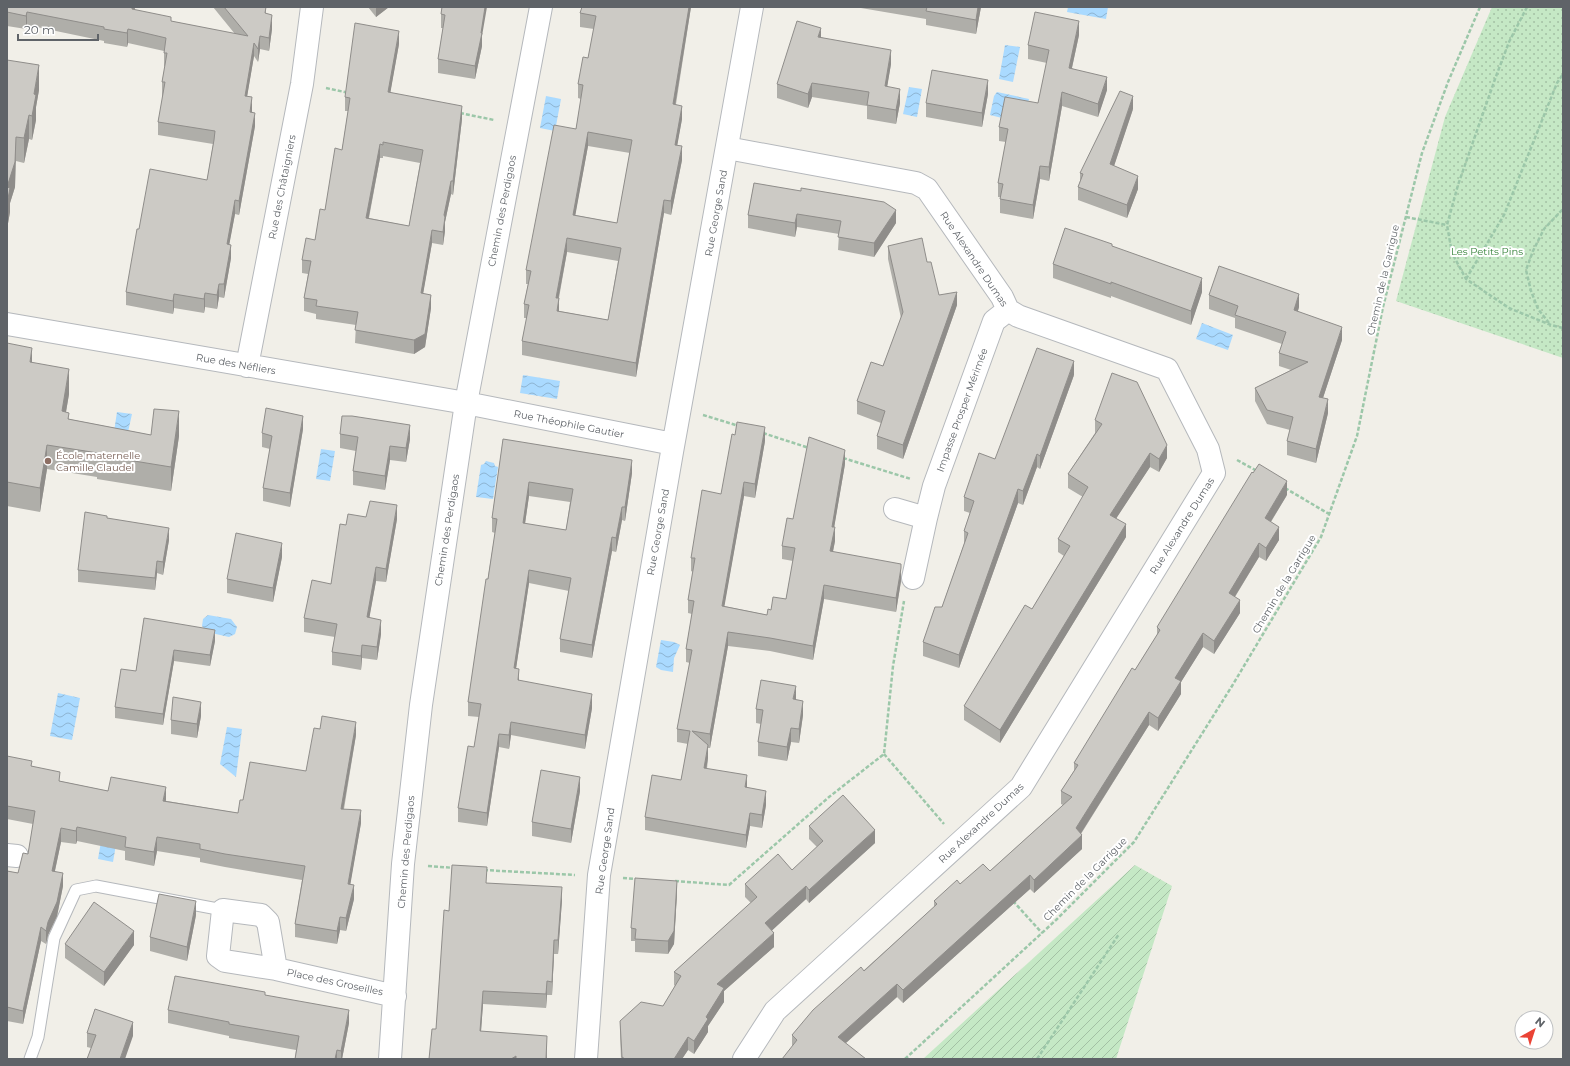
<svg xmlns="http://www.w3.org/2000/svg" width="1570" height="1066" font-family="Montserrat,sans-serif">
<defs>
<pattern id="grass-dots" width="8" height="8" patternUnits="userSpaceOnUse"><rect width="8" height="8" fill="#c5e8c5"/><path d="M2 2h.1M6 6h.1" fill="none" stroke="#a3c0a4" stroke-width="1.8" stroke-linecap="round"/></pattern>
<pattern id="garden-furrows" width="10" height="10" patternUnits="userSpaceOnUse"><rect width="10" height="10" fill="#c5e8c5"/><path d="M-1 1l2-2M0 10L10 0M9 11l2-2" fill="none" stroke="#a3c0a4"/></pattern>
<pattern id="water-waves" width="16" height="10" patternUnits="userSpaceOnUse"><rect width="16" height="10" fill="#aadaff"/><path d="M0 5q4-4 8 0t8 0" fill="none" stroke="#8eb4d2"/></pattern>
</defs>
<rect width="100%" height="100%" fill="#f1efe8"/>
<path fill="url(#grass-dots)" d="M 1492,7 L 1563,7 L 1563,358 L 1396,301 L 1445,117 Z"/>
<path fill="url(#garden-furrows)" d="M 1135,865 L 1172,886 L 1116,1059 L 923,1059 Z"/>
<path fill="url(#water-waves)" d="M 1068,7 L 1108,7 L 1106,19 L 1067,12 Z
M 1005,45 L 1020,47 L 1013,82 L 999,79 Z
M 909,87 L 922,89 L 917,117 L 903,114 Z
M 997,92 L 1029,99 L 1026,110 L 1002,118 L 990,115 L 994,96 Z
M 546,96 L 561,99 L 555,131 L 540,128 Z
M 1202,323 L 1233,335 L 1228,350 L 1196,339 Z
M 523,375 L 560,381 L 557,399 L 520,393 Z
M 117,412 L 132,414 L 128,432 L 113,438 Z
M 321,449 L 335,451 L 330,481 L 316,479 Z
M 486,461 L 494,463 L 495,466 L 498,467 L 493,499 L 476,497 L 481,465 L 484,464 Z
M 208,615 L 231,619 L 237,627 L 235,634 L 229,637 L 207,632 L 202,626 L 203,619 Z
M 661,640 L 674,642 L 680,645 L 674,658 L 673,672 L 661,670 L 656,667 Z
M 58,693 L 80,698 L 72,740 L 50,736 Z
M 227,727 L 242,729 L 236,777 L 220,764 Z
M 103,830 L 118,833 L 113,862 L 98,859 Z"/>
<g fill="none" stroke-linecap="round" stroke-linejoin="round">
<g stroke="#b5b8bc" stroke-width="13">
<path id="lane" d="M 30,1059 L 38,1037 L 54,938 L 76,890 L 96,886 L 223,910"/>
</g>
<g stroke="#b5b8bc" stroke-width="24">
<path id="street" d="M 727,148 L 916,183 L 927,189 L 1002,297 L 1008,310 L 1018,316 L 1167,369 L 1208,449 L 1214,473 L 1021,787 L 775,1011 L 744,1059
M 7,324 L 466,403 L 673,444
M 247,366 L 302,84 L 312,7
M 895,509 L 926,518
M 913,578 L 926,518 L 934,486 L 994,321 L 1008,310
M 7,855 L 17,856
M 276,969 L 268,922 L 261,915 L 223,910 L 218,956 L 225,961 L 276,969 L 395,996
M 390,1059 L 403,864 L 421,705 L 466,403 L 541,7
M 586,1059 L 599,875 L 672,452 L 752,7"/>
</g>
<path stroke="#9cc7a9" stroke-width="2.5" stroke-dasharray="4 2" stroke-linecap="butt" d="M 1527,7 L 1509,42 L 1495,79 L 1458,185 L 1447,225 L 1452,253 L 1466,279 L 1509,308 L 1551,325 L 1563,328
M 326,88 L 349,93
M 460,113 L 494,120
M 1406,217 L 1447,225
M 1466,279 L 1504,215 L 1557,83 L 1563,74
M 1549,323 L 1538,309 L 1531,291 L 1526,270 L 1533,251 L 1544,229 L 1563,209
M 703,415 L 739,426
M 763,433 L 809,448
M 843,458 L 911,479
M 1237,460 L 1257,471
M 1285,488 L 1329,514
M 884,754 L 944,824
M 428,866 L 455,868
M 484,870 L 575,875
M 623,878 L 636,879
M 675,881 L 729,885 L 829,797 L 884,754 L 893,666 L 904,601
M 1013,901 L 1042,933
M 905,1059 L 1056,920 L 1134,842 L 1232,686 L 1321,537 L 1357,436 L 1383,307 L 1422,153 L 1448,82 L 1480,7
M 1037,1059 L 1119,934"/>
<use href="#lane" stroke="#fff" stroke-width="11"/>
<use href="#street" stroke="#fff" stroke-width="22"/>
</g>
<path fill="#afaea9" fill-rule="evenodd" d="M 7,7 L 135,7 L 135,10 L 171,21 L 235,34 L 213,7 L 266,7 L 266,14 L 272,29 L 269,51 L 260,49 L 258,62 L 254,56 L 247,96 L 252,111 L 255,126 L 239,215 L 235,214 L 229,244 L 231,258 L 224,298 L 219,297 L 217,309 L 205,307 L 204,313 L 174,308 L 173,314 L 126,305 L 126,292 L 139,229 L 207,180 L 213,144 L 158,135 L 158,122 L 163,96 L 162,96 L 162,82 L 165,66 L 164,66 L 164,51 L 128,43 L 127,47 L 104,43 L 104,41 L 27,25 L 26,29 L 7,26 Z
M 368,7 L 389,7 L 376,17 Z
M 442,7 L 482,36 L 482,46 L 475,79 L 438,73 L 438,59 L 443,28 L 441,28 L 441,14 Z
M 582,7 L 691,7 L 676,104 L 682,119 L 677,145 L 682,160 L 671,215 L 664,213 L 636,377 L 522,355 L 522,341 L 527,318 L 524,318 L 524,304 L 528,284 L 526,284 L 526,270 L 576,129 L 581,99 L 578,98 L 578,84 L 588,58 L 594,29 L 580,27 L 580,13 ZM 588,146 L 630,153 L 617,223 L 575,215 ZM 567,252 L 618,261 L 608,320 L 559,311 L 559,298 Z
M 855,7 L 981,7 L 976,34 L 926,25 L 926,19 Z
M 1079,35 L 1072,68 L 1107,90 L 1098,117 L 1062,106 L 1049,181 L 1040,179 L 1033,219 L 1000,213 L 1000,197 L 998,197 L 998,183 L 1006,142 L 999,141 L 999,127 L 1038,103 L 1047,63 L 1028,59 L 1028,45 Z
M 821,37 L 891,64 L 887,86 L 900,103 L 896,124 L 867,119 L 867,106 L 812,97 L 808,108 L 777,98 L 777,84 Z
M 399,44 L 390,93 L 462,119 L 453,195 L 451,194 L 445,222 L 445,231 L 443,245 L 432,243 L 423,293 L 431,308 L 425,347 L 414,354 L 355,343 L 356,325 L 316,319 L 316,314 L 304,311 L 304,298 L 308,274 L 302,273 L 302,260 L 315,240 L 325,210 L 342,150 L 348,111 L 345,111 L 345,97 ZM 383,156 L 420,163 L 409,226 L 369,218 L 380,158 L 383,158 Z
M 7,60 L 39,90 L 36,107 L 36,120 L 32,140 L 29,139 L 24,163 L 16,161 L 15,187 L 10,203 L 10,212 L 7,229 Z
M 988,94 L 982,127 L 926,117 L 926,103 Z
M 1133,109 L 1114,166 L 1138,189 L 1127,218 L 1078,200 L 1078,187 L 1080,181 L 1080,173 Z
M 754,183 L 896,223 L 874,257 L 838,250 L 839,234 L 797,227 L 795,237 L 748,228 L 748,215 Z
M 888,246 L 927,262 L 939,295 L 957,305 L 903,459 L 877,449 L 877,436 L 881,423 L 857,414 L 857,401 L 883,366 L 901,318 L 888,259 Z
M 1112,246 L 1202,292 L 1191,325 L 1111,296 L 1111,298 L 1053,278 L 1053,264 Z
M 1209,295 L 1299,307 L 1298,311 L 1342,340 L 1323,398 L 1328,413 L 1316,463 L 1287,455 L 1287,441 L 1290,430 L 1267,424 L 1255,401 L 1255,388 L 1291,370 L 1279,366 L 1279,353 L 1282,344 L 1235,328 L 1235,318 L 1209,309 Z
M 7,343 L 32,363 L 69,394 L 66,412 L 69,419 L 151,435 L 179,436 L 171,491 L 97,479 L 97,477 L 47,469 L 40,512 L 7,506 Z
M 1074,375 L 1040,469 L 1037,467 L 1023,505 L 1018,503 L 959,668 L 923,656 L 923,642 L 942,607 L 964,544 L 964,531 L 970,513 L 964,511 L 964,497 L 995,459 Z
M 1095,420 L 1167,458 L 1159,472 L 1150,467 L 1116,518 L 1126,537 L 1000,743 L 964,720 L 964,706 L 1032,609 L 1064,556 L 1058,552 L 1058,539 L 1083,497 L 1068,488 L 1068,474 L 1095,433 Z
M 303,429 L 290,507 L 263,501 L 263,488 L 270,449 L 262,447 L 262,433 Z
M 340,434 L 410,439 L 406,462 L 390,460 L 385,490 L 353,485 L 353,471 L 356,451 L 340,448 Z
M 503,439 L 632,473 L 625,521 L 622,520 L 616,552 L 612,551 L 592,658 L 560,652 L 560,639 L 569,591 L 529,583 L 516,668 L 519,680 L 592,708 L 585,749 L 511,735 L 509,749 L 499,747 L 487,826 L 458,822 L 458,808 L 474,747 L 479,717 L 468,716 L 468,702 L 495,533 L 492,532 L 492,518 ZM 529,496 L 570,502 L 566,530 L 525,524 Z
M 765,441 L 755,498 L 744,496 L 724,606 L 767,615 L 771,610 L 786,599 L 793,561 L 782,559 L 782,546 L 793,519 L 845,464 L 834,527 L 835,541 L 833,552 L 901,581 L 896,612 L 824,599 L 813,660 L 770,651 L 728,646 L 710,748 L 708,748 L 708,758 L 707,769 L 747,788 L 766,805 L 762,828 L 750,826 L 746,848 L 645,830 L 645,817 L 681,780 L 688,744 L 677,742 L 677,729 L 690,663 L 686,662 L 686,649 L 692,614 L 688,613 L 688,600 L 693,572 L 691,571 L 691,558 L 721,494 Z
M 1287,495 L 1271,522 L 1279,540 L 1266,561 L 1259,557 L 1235,597 L 1240,613 L 1214,654 L 1203,647 L 1181,682 L 1181,694 L 1158,731 L 1149,725 L 1081,834 L 1082,849 L 1034,893 L 1030,889 L 903,1003 L 897,997 L 846,1043 L 792,1046 L 792,1035 L 934,907 L 934,901 L 960,884 L 990,871 L 1063,805 L 1061,804 L 1061,791 L 1074,771 L 1074,763 L 1135,670 L 1157,635 L 1157,627 Z
M 366,517 L 397,519 L 386,582 L 376,581 L 369,618 L 381,634 L 377,660 L 362,658 L 361,670 L 332,665 L 332,652 L 335,637 L 304,632 L 304,618 L 331,584 L 346,525 Z
M 107,518 L 169,540 L 163,575 L 157,573 L 155,590 L 78,582 L 78,570 Z
M 282,557 L 273,602 L 227,593 L 227,579 Z
M 144,618 L 215,641 L 210,666 L 174,661 L 163,725 L 115,718 L 115,707 L 136,671 Z
M 796,700 L 803,715 L 799,743 L 791,742 L 787,761 L 758,756 L 758,742 L 761,724 L 756,723 L 756,709 Z
M 201,716 L 197,738 L 171,734 L 171,720 Z
M 356,735 L 344,809 L 361,823 L 350,884 L 354,899 L 346,931 L 340,930 L 337,944 L 295,937 L 295,924 L 302,880 L 225,867 L 200,862 L 200,858 L 157,851 L 154,866 L 125,860 L 125,851 L 77,841 L 76,844 L 61,842 L 55,871 L 63,886 L 57,916 L 48,935 L 46,944 L 41,941 L 23,1024 L 7,1021 L 7,871 L 18,873 L 28,854 L 33,824 L 7,819 L 7,756 L 32,766 L 60,781 L 108,791 L 238,813 L 243,800 L 306,771 Z
M 580,791 L 571,843 L 532,836 L 532,822 Z
M 809,826 L 875,843 L 809,903 L 806,899 L 771,931 L 774,947 L 724,991 L 724,1002 L 708,1026 L 708,1032 L 694,1054 L 688,1050 L 682,1059 L 621,1059 L 620,1034 L 620,1021 L 663,1006 L 675,986 L 674,985 L 674,972 L 751,903 L 745,897 L 745,884 L 792,870 L 817,847 L 809,839 Z
M 487,883 L 562,900 L 558,954 L 554,954 L 552,995 L 547,995 L 546,1008 L 483,1004 L 481,1031 L 547,1050 L 436,1029 L 449,911 Z
M 677,893 L 674,944 L 668,954 L 635,952 L 635,941 L 631,941 L 631,928 Z
M 196,915 L 187,961 L 150,951 L 150,937 Z
M 65,944 L 134,945 L 104,986 L 65,958 Z
M 265,995 L 349,1023 L 342,1059 L 295,1059 L 296,1050 L 229,1038 L 229,1036 L 168,1023 L 168,1010 Z
M 87,1033 L 133,1036 L 91,1048 L 87,1047 Z"/>
<path fill="#8f8d8a" d="M 132,7 L 135,7 L 132,23 Z
M 376,7 L 389,7 L 376,17 Z
M 485,7 L 487,7 L 482,36 L 482,46 L 475,79 L 475,66 Z
M 689,7 L 691,7 L 673,118 L 673,104 Z
M 978,7 L 981,7 L 976,34 L 976,20 Z
M 27,12 L 27,25 L 26,29 L 26,16 Z
M 272,15 L 272,29 L 269,51 L 269,38 Z
M 1079,21 L 1079,35 L 1069,81 L 1069,68 Z
M 821,28 L 821,42 L 818,37 Z
M 128,29 L 128,43 L 127,47 L 127,33 Z
M 399,31 L 399,44 L 388,106 L 388,92 Z
M 260,36 L 260,49 L 258,62 L 258,49 Z
M 254,43 L 254,56 L 245,109 L 245,96 Z
M 891,50 L 891,64 L 885,100 L 885,86 Z
M 39,65 L 39,90 L 36,107 L 36,120 L 32,140 L 32,116 L 34,94 Z
M 1107,77 L 1107,90 L 1098,117 L 1098,104 Z
M 988,80 L 988,94 L 982,127 L 982,113 Z
M 812,83 L 812,97 L 808,108 L 808,94 Z
M 900,89 L 900,103 L 896,124 L 896,110 Z
M 1062,92 L 1062,106 L 1049,181 L 1049,167 Z
M 1133,96 L 1133,109 L 1110,178 L 1110,164 Z
M 252,97 L 252,111 L 250,125 L 250,112 Z
M 462,106 L 462,119 L 453,195 L 453,181 Z
M 682,106 L 682,119 L 675,158 L 675,145 Z
M 255,113 L 255,126 L 239,215 L 239,201 Z
M 29,115 L 29,139 L 24,163 L 24,138 Z
M 588,132 L 588,146 L 573,228 L 573,215 Z
M 16,137 L 15,187 L 10,203 L 10,212 L 7,229 L 7,187 Z
M 380,144 L 380,158 L 366,231 L 366,218 Z
M 682,146 L 682,160 L 671,215 L 671,201 Z
M 1040,166 L 1040,179 L 1033,219 L 1033,205 Z
M 1138,176 L 1138,189 L 1127,218 L 1127,205 Z
M 451,181 L 451,194 L 445,222 L 445,231 L 443,245 L 443,232 L 444,215 Z
M 235,200 L 235,214 L 227,257 L 227,244 Z
M 664,200 L 664,213 L 636,377 L 636,363 Z
M 896,210 L 896,223 L 874,257 L 874,243 Z
M 797,214 L 797,227 L 795,237 L 795,223 Z
M 432,230 L 432,243 L 421,306 L 421,293 Z
M 567,238 L 567,252 L 556,311 L 556,298 Z
M 231,245 L 231,258 L 224,298 L 224,284 Z
M 1202,278 L 1202,292 L 1191,325 L 1191,311 Z
M 219,284 L 219,297 L 217,309 L 217,295 Z
M 957,292 L 957,305 L 903,459 L 903,445 Z
M 205,293 L 205,307 L 204,313 L 204,299 Z
M 174,294 L 174,308 L 173,314 L 173,301 Z
M 1299,294 L 1299,307 L 1294,323 L 1294,310 Z
M 431,295 L 431,308 L 425,347 L 414,354 L 414,340 Z
M 559,298 L 559,312 L 557,311 Z
M 1342,327 L 1342,340 L 1319,410 L 1319,397 Z
M 32,348 L 32,372 L 30,362 Z
M 1074,361 L 1074,375 L 1040,469 L 1040,456 Z
M 69,369 L 69,394 L 62,435 L 62,411 Z
M 1328,399 L 1328,413 L 1316,463 L 1316,449 Z
M 179,411 L 179,436 L 171,491 L 171,467 Z
M 303,416 L 303,429 L 290,507 L 290,493 Z
M 410,425 L 410,439 L 406,462 L 406,448 Z
M 765,427 L 765,441 L 755,498 L 755,484 Z
M 47,445 L 47,469 L 40,512 L 40,488 Z
M 1167,445 L 1167,458 L 1159,472 L 1159,459 Z
M 390,446 L 390,460 L 385,490 L 385,476 Z
M 845,450 L 845,464 L 832,540 L 832,527 Z
M 1150,453 L 1150,467 L 1110,528 L 1110,515 Z
M 1037,454 L 1037,467 L 1023,505 L 1023,491 Z
M 632,460 L 632,473 L 625,521 L 625,507 Z
M 1287,481 L 1287,495 L 1265,531 L 1265,518 Z
M 529,482 L 529,496 L 523,537 L 523,523 Z
M 744,482 L 744,496 L 722,620 L 722,606 Z
M 1018,489 L 1018,503 L 959,668 L 959,655 Z
M 397,505 L 397,519 L 386,582 L 386,569 Z
M 622,507 L 622,520 L 616,552 L 616,538 Z
M 1126,524 L 1126,537 L 1000,743 L 1000,730 Z
M 835,527 L 835,541 L 830,565 L 830,551 Z
M 1279,527 L 1279,540 L 1266,561 L 1266,548 Z
M 169,528 L 169,540 L 163,575 L 163,562 Z
M 612,537 L 612,551 L 592,658 L 592,645 Z
M 282,543 L 282,557 L 273,602 L 273,588 Z
M 1259,543 L 1259,557 L 1229,606 L 1229,593 Z
M 157,561 L 157,573 L 155,590 L 155,578 Z
M 376,567 L 376,581 L 367,631 L 367,617 Z
M 901,568 L 901,581 L 896,612 L 896,598 Z
M 529,570 L 529,583 L 514,682 L 514,668 Z
M 824,585 L 824,599 L 813,660 L 813,646 Z
M 1240,600 L 1240,613 L 1214,654 L 1214,641 Z
M 381,620 L 381,634 L 377,660 L 377,647 Z
M 215,630 L 215,641 L 210,666 L 210,655 Z
M 728,632 L 728,646 L 710,748 L 710,734 Z
M 1203,633 L 1203,647 L 1181,682 L 1181,694 L 1158,731 L 1158,718 L 1175,678 Z
M 362,645 L 362,658 L 361,670 L 361,656 Z
M 174,650 L 174,661 L 163,725 L 163,714 Z
M 519,669 L 519,682 L 518,680 Z
M 796,686 L 796,700 L 793,699 Z
M 592,694 L 592,708 L 585,749 L 585,735 Z
M 803,701 L 803,715 L 799,743 L 799,729 Z
M 201,702 L 201,716 L 197,738 L 197,724 Z
M 1149,712 L 1149,725 L 1076,841 L 1082,835 L 1082,849 L 1034,893 L 1034,880 L 1076,828 Z
M 356,722 L 356,735 L 341,822 L 341,809 Z
M 511,722 L 511,735 L 509,749 L 509,735 Z
M 791,728 L 791,742 L 787,761 L 787,747 Z
M 499,734 L 499,747 L 487,826 L 487,813 Z
M 708,745 L 708,758 L 704,782 L 704,768 Z
M 747,775 L 747,789 L 745,787 Z
M 580,777 L 580,791 L 571,843 L 571,829 Z
M 166,787 L 166,800 L 163,814 L 163,801 Z
M 766,791 L 766,805 L 762,828 L 762,815 Z
M 361,810 L 361,823 L 348,898 L 348,884 Z
M 750,813 L 750,826 L 746,848 L 746,835 Z
M 77,827 L 77,841 L 76,844 L 76,831 Z
M 61,828 L 61,842 L 52,884 L 52,871 Z
M 875,830 L 875,843 L 809,903 L 809,890 Z
M 157,837 L 157,851 L 154,866 L 154,852 Z
M 63,873 L 63,886 L 57,916 L 48,935 L 46,944 L 46,931 L 48,922 Z
M 1030,875 L 1030,889 L 903,1003 L 903,990 Z
M 677,881 L 677,893 L 674,944 L 668,954 L 668,941 Z
M 354,885 L 354,899 L 346,931 L 346,918 Z
M 806,886 L 806,899 L 765,937 L 765,923 Z
M 562,887 L 562,900 L 558,954 L 558,940 Z
M 196,901 L 196,915 L 187,961 L 187,947 Z
M 340,917 L 340,930 L 337,944 L 337,931 Z
M 41,927 L 41,941 L 23,1024 L 23,1011 Z
M 134,931 L 134,945 L 104,986 L 104,972 Z
M 774,933 L 774,947 L 724,991 L 724,1002 L 708,1026 L 708,1032 L 694,1054 L 694,1041 L 706,1017 L 717,984 Z
M 554,940 L 554,954 L 552,995 L 552,982 Z
M 547,981 L 547,995 L 546,1008 L 546,994 Z
M 897,984 L 897,997 L 838,1050 L 838,1037 Z
M 483,991 L 483,1004 L 480,1045 L 480,1031 Z
M 349,1010 L 349,1023 L 342,1059 L 341,1059 L 341,1051 Z
M 133,1022 L 133,1036 L 125,1059 L 120,1059 Z
M 547,1036 L 547,1059 L 546,1059 Z
M 688,1037 L 688,1050 L 682,1059 L 674,1059 Z
M 337,1050 L 337,1059 L 335,1059 Z
M 516,1056 L 516,1059 L 511,1059 Z"/>
<path fill="#cccac5" stroke="#8f8d8a" fill-rule="evenodd" d="M 7,7 L 132,7 L 132,9 L 171,17 L 171,21 L 248,36 L 224,7 L 266,7 L 265,13 L 272,15 L 269,38 L 260,36 L 258,49 L 254,43 L 245,96 L 252,97 L 250,112 L 255,113 L 239,201 L 235,200 L 227,244 L 231,245 L 224,284 L 219,284 L 217,295 L 205,293 L 204,299 L 174,294 L 173,301 L 126,292 L 137,229 L 139,229 L 150,169 L 207,180 L 214,140 L 215,131 L 158,122 L 165,82 L 162,82 L 167,53 L 164,53 L 166,38 L 128,29 L 127,33 L 104,29 L 104,27 L 27,12 L 26,16 L 7,12 Z
M 442,7 L 485,7 L 481,33 L 482,33 L 475,66 L 438,59 L 445,15 L 441,14 Z
M 582,7 L 689,7 L 673,104 L 682,106 L 675,145 L 682,146 L 671,201 L 664,200 L 636,363 L 522,341 L 529,305 L 524,304 L 531,271 L 526,270 L 554,125 L 576,129 L 583,85 L 578,84 L 583,57 L 588,58 L 596,16 L 580,13 ZM 588,132 L 632,140 L 617,223 L 573,215 ZM 567,238 L 621,248 L 608,320 L 557,311 L 559,298 L 556,298 Z
M 927,7 L 978,7 L 976,20 L 926,11 Z
M 1035,12 L 1079,21 L 1069,68 L 1107,77 L 1098,104 L 1062,92 L 1049,167 L 1040,166 L 1033,205 L 1000,199 L 1003,184 L 998,183 L 1008,129 L 999,127 L 1005,97 L 1038,103 L 1049,50 L 1028,45 Z
M 797,21 L 821,28 L 818,37 L 891,50 L 885,86 L 900,89 L 896,110 L 867,105 L 869,92 L 812,83 L 808,94 L 777,84 Z
M 355,23 L 399,31 L 388,92 L 462,106 L 453,181 L 451,181 L 444,215 L 445,217 L 443,232 L 432,230 L 421,293 L 431,295 L 425,334 L 414,340 L 355,330 L 358,312 L 316,306 L 317,300 L 304,298 L 311,261 L 302,260 L 306,238 L 315,240 L 320,209 L 325,210 L 335,148 L 342,150 L 350,98 L 345,97 ZM 383,142 L 423,150 L 409,226 L 366,218 L 380,144 L 383,145 Z
M 7,60 L 39,65 L 34,94 L 36,95 L 32,116 L 29,115 L 24,138 L 16,137 L 15,162 L 7,187 L 10,188 L 7,204 Z
M 932,70 L 988,80 L 982,113 L 926,103 Z
M 1120,91 L 1133,96 L 1110,164 L 1138,176 L 1127,205 L 1078,187 L 1083,174 L 1080,173 Z
M 754,183 L 801,191 L 801,188 L 884,202 L 896,210 L 874,243 L 838,237 L 841,221 L 797,214 L 795,223 L 748,215 Z
M 1065,228 L 1112,244 L 1112,246 L 1202,278 L 1191,311 L 1111,282 L 1111,284 L 1053,264 Z
M 922,238 L 927,262 L 931,262 L 939,295 L 957,292 L 903,445 L 877,436 L 885,411 L 857,401 L 871,362 L 883,366 L 903,312 L 888,246 Z
M 1219,266 L 1299,294 L 1294,310 L 1342,327 L 1319,397 L 1328,399 L 1316,449 L 1287,441 L 1293,417 L 1267,410 L 1255,388 L 1308,362 L 1279,353 L 1286,332 L 1235,315 L 1238,306 L 1209,295 Z
M 7,343 L 32,348 L 30,362 L 69,369 L 62,411 L 69,413 L 68,419 L 151,435 L 154,409 L 179,411 L 171,467 L 97,455 L 98,453 L 47,445 L 40,488 L 7,482 L 7,484 Z
M 1037,348 L 1074,361 L 1040,456 L 1037,454 L 1023,491 L 1018,489 L 959,655 L 923,642 L 935,607 L 942,607 L 968,533 L 964,531 L 974,501 L 964,497 L 979,453 L 995,459 Z
M 1112,373 L 1137,382 L 1167,445 L 1159,459 L 1150,453 L 1110,515 L 1126,524 L 1000,730 L 964,706 L 1025,605 L 1032,609 L 1070,546 L 1058,539 L 1088,487 L 1068,474 L 1102,424 L 1095,420 Z
M 266,408 L 303,416 L 290,493 L 263,488 L 272,436 L 262,433 Z
M 342,416 L 352,416 L 410,425 L 406,448 L 390,446 L 385,476 L 353,471 L 358,437 L 340,434 Z
M 737,422 L 765,427 L 755,484 L 744,482 L 722,606 L 767,615 L 768,609 L 771,610 L 773,597 L 786,599 L 795,548 L 782,546 L 787,518 L 793,519 L 809,437 L 845,450 L 832,527 L 835,527 L 830,551 L 901,564 L 901,568 L 896,598 L 824,585 L 813,646 L 770,638 L 728,632 L 710,734 L 692,731 L 708,745 L 704,768 L 747,775 L 745,787 L 766,791 L 762,815 L 750,813 L 746,835 L 645,817 L 652,775 L 681,780 L 690,731 L 677,729 L 692,650 L 686,649 L 694,601 L 688,600 L 695,558 L 691,558 L 702,490 L 721,494 L 732,434 L 735,435 Z
M 503,439 L 632,460 L 625,507 L 622,507 L 616,538 L 612,537 L 592,645 L 560,639 L 571,578 L 529,570 L 514,668 L 519,669 L 518,680 L 592,694 L 585,735 L 511,722 L 509,735 L 499,734 L 487,813 L 458,808 L 468,746 L 474,747 L 481,704 L 468,702 L 486,579 L 488,579 L 497,519 L 492,518 ZM 529,482 L 573,489 L 566,530 L 523,523 Z
M 1259,464 L 1287,481 L 1265,518 L 1279,527 L 1266,548 L 1259,543 L 1229,593 L 1240,600 L 1214,641 L 1203,633 L 1175,678 L 1181,681 L 1158,718 L 1149,712 L 1076,828 L 1082,835 L 1034,880 L 1030,875 L 903,990 L 897,984 L 838,1037 L 866,1059 L 782,1059 L 797,1040 L 792,1035 L 813,1010 L 861,967 L 864,971 L 937,904 L 934,901 L 957,880 L 960,884 L 983,864 L 990,871 L 1072,797 L 1061,791 L 1078,765 L 1074,763 L 1132,668 L 1135,670 L 1160,630 L 1157,627 L 1252,472 L 1253,473 Z
M 370,501 L 397,505 L 386,569 L 376,567 L 367,617 L 381,620 L 377,647 L 362,645 L 361,656 L 332,652 L 337,624 L 304,618 L 312,580 L 331,584 L 340,524 L 346,525 L 348,514 L 366,517 Z
M 85,512 L 107,516 L 107,518 L 169,528 L 163,562 L 157,561 L 155,578 L 78,570 Z
M 236,533 L 282,543 L 273,588 L 227,579 Z
M 144,618 L 215,630 L 210,655 L 174,650 L 163,714 L 115,707 L 121,669 L 136,671 Z
M 761,680 L 796,686 L 793,699 L 803,701 L 799,729 L 791,728 L 787,747 L 758,742 L 763,710 L 756,709 Z
M 173,697 L 201,702 L 197,724 L 171,720 Z
M 322,716 L 356,722 L 341,809 L 361,810 L 348,884 L 354,885 L 346,918 L 340,917 L 337,931 L 295,924 L 305,866 L 225,854 L 200,849 L 200,844 L 157,837 L 154,852 L 125,847 L 126,837 L 77,827 L 76,831 L 61,828 L 52,871 L 63,873 L 57,902 L 48,922 L 46,931 L 41,927 L 23,1011 L 7,1007 L 7,871 L 18,873 L 23,853 L 28,854 L 35,811 L 7,806 L 7,756 L 32,761 L 31,766 L 60,772 L 59,781 L 108,791 L 111,777 L 166,787 L 163,801 L 238,813 L 240,800 L 243,800 L 250,762 L 306,771 L 314,728 L 320,729 Z
M 541,770 L 580,777 L 571,829 L 532,822 Z
M 843,795 L 875,830 L 809,890 L 806,886 L 765,923 L 774,933 L 717,984 L 724,988 L 706,1017 L 708,1019 L 694,1041 L 688,1037 L 674,1059 L 625,1059 L 622,1057 L 620,1021 L 641,1002 L 663,1006 L 681,976 L 674,972 L 757,897 L 745,884 L 778,854 L 792,870 L 823,841 L 809,826 Z
M 452,865 L 487,867 L 486,883 L 562,887 L 558,940 L 554,940 L 552,982 L 547,981 L 546,994 L 483,991 L 480,1031 L 547,1036 L 546,1059 L 516,1059 L 516,1056 L 511,1059 L 429,1059 L 432,1029 L 436,1029 L 444,910 L 449,911 Z
M 635,878 L 677,881 L 674,931 L 668,941 L 635,939 L 636,929 L 631,928 Z
M 159,894 L 196,901 L 187,947 L 150,937 Z
M 94,902 L 134,931 L 104,972 L 65,944 Z
M 175,976 L 265,992 L 265,995 L 349,1010 L 341,1051 L 337,1050 L 335,1059 L 295,1059 L 299,1036 L 229,1024 L 229,1022 L 168,1010 Z
M 95,1009 L 133,1022 L 120,1059 L 87,1059 L 96,1035 L 87,1033 Z"/>
<circle fill="#8d6e63" stroke="#fff" stroke-width="1.5" cx="48" cy="461" r="4"/>
<g text-anchor="middle" dominant-baseline="central" stroke-width="4" stroke-linejoin="round" paint-order="stroke">
<g font-size="10" fill="#5f6368" stroke="#fff">
<text transform="translate(282 187) rotate(-79)">Rue des Châtaigniers</text>
<text transform="translate(502 211) rotate(-79)">Chemin des Perdigaos</text>
<text transform="translate(716 213) rotate(-80)">Rue George Sand</text>
<text transform="translate(974 259) rotate(56)">Rue Alexandre Dumas</text>
<text transform="translate(1383 280) rotate(-77)">Chemin de la Garrigue</text>
<text transform="translate(236 364) rotate(10)">Rue des Néfliers</text>
<text transform="translate(962 410) rotate(-70)">Impasse Prosper Mérimée</text>
<text transform="translate(569 424) rotate(11)">Rue Théophile Gautier</text>
<text transform="translate(1182 526) rotate(-58)">Rue Alexandre Dumas</text>
<text transform="translate(447 530) rotate(-81)">Chemin des Perdigaos</text>
<text transform="translate(658 532) rotate(-80)">Rue George Sand</text>
<text transform="translate(1284 584) rotate(-59)">Chemin de la Garrigue</text>
<text transform="translate(981 823) rotate(-43)">Rue Alexandre Dumas</text>
<text transform="translate(605 851) rotate(-82)">Rue George Sand</text>
<text transform="translate(406 852) rotate(-85)">Chemin des Perdigaos</text>
<text transform="translate(1085 879) rotate(-45)">Chemin de la Garrigue</text>
<text transform="translate(335 982) rotate(12)">Place des Groseilles</text>
</g>
<g font-size="10" fill="#348238" stroke="#fff">
<text x="1487" y="251">Les Petits Pins</text>
</g>
<g font-size="10" fill="#785e54" stroke="#fff" text-anchor="start">
<text x="56" y="455">École maternelle<tspan x="56" dy="12">Camille Claudel</tspan></text>
</g>
</g>
<rect width="1570" height="1066" fill="none" stroke="#5f6368" stroke-width="16"/>
<g transform="translate(1534 1030) rotate(39)"><circle r="19" fill="#ffffff" stroke="#bfc1c3"/>
<path d="M0-3L7 15L0 10L-7 15Z" fill="#ea4335"/>
<text y="-6" font-size="11" font-weight="bold" text-anchor="middle" fill="#5f6368">N</text>
</g>
<path d="M18 34v6h80v-6" fill="none" stroke="#5f6368" stroke-width="2"/>
<text x="24" y="34" font-size="12" fill="#5f6368" stroke="#ffffff" stroke-width="3" paint-order="stroke">20 m</text>
</svg>
